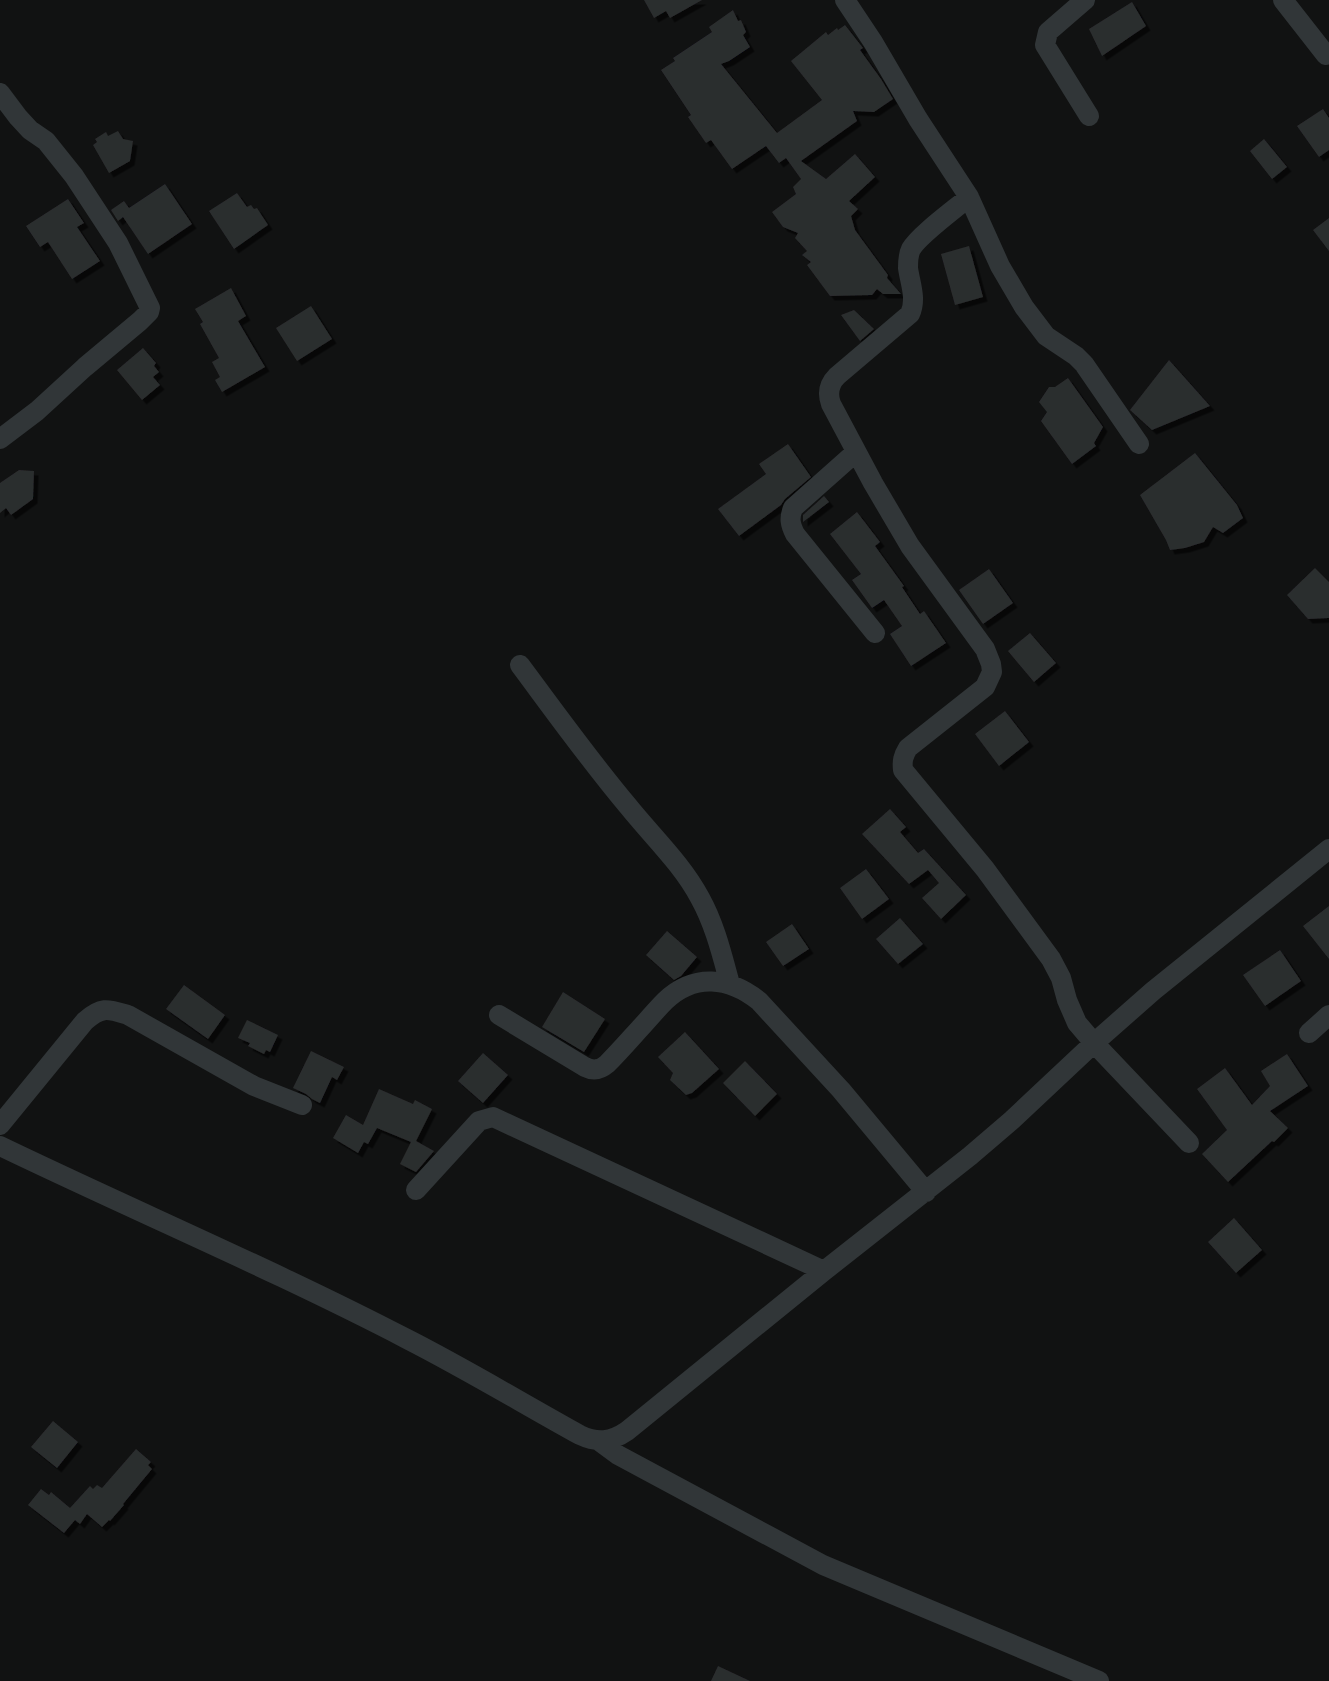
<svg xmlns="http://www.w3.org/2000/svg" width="1329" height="1681" font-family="Helvetica,sans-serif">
<defs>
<filter id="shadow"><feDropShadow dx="4.5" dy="4.5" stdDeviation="0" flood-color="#0009"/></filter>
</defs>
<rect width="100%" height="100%" fill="#111212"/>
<path fill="#2c2d2f" filter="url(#shadow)" d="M 644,0 L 702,0 L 670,18 L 666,11 L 654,18 Z
M 1132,2 L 1146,26 L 1102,56 L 1089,29 Z
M 733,10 L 738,21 L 741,20 L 746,32 L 743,35 L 750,47 L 729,61 L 721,64 L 777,133 L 822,100 L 791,61 L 826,32 L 828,35 L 837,28 L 838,30 L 845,25 L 863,48 L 860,50 L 881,79 L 893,99 L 874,112 L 853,111 L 857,121 L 801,161 L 826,179 L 855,154 L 875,177 L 849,201 L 858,209 L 851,216 L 855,230 L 888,275 L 887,278 L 901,294 L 883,294 L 877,289 L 872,295 L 830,296 L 807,265 L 811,262 L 802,255 L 807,251 L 795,238 L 798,233 L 783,227 L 772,212 L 796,194 L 793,187 L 801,179 L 786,158 L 779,163 L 766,146 L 732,169 L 711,140 L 706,143 L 688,117 L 691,115 L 661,70 L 675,61 L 673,58 L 712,32 L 709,27 Z
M 1323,109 L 1329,118 L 1329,150 L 1319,157 L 1297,126 Z
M 118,131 L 123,139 L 133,141 L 130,161 L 109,173 L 93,145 L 97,142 L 95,139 L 106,132 L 108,136 Z
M 1264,139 L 1287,167 L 1272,179 L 1250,151 Z
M 165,184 L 192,224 L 148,254 L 123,217 L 118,221 L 111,210 L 124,201 L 129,208 Z
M 237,193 L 247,207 L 251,205 L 254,209 L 257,208 L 268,225 L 234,249 L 209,211 Z
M 68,199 L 84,223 L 77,227 L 100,261 L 72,279 L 48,242 L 40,247 L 26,226 Z
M 1329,218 L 1329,251 L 1313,230 Z
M 969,246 L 983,297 L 955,305 L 941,254 Z
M 231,288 L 246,316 L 238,321 L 265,367 L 222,392 L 215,380 L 220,377 L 212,362 L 219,358 L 200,324 L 203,322 L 195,309 Z
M 311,306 L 332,339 L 297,361 L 276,328 Z
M 854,310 L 874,329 L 860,341 L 841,315 Z
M 143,348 L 156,363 L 154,366 L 159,372 L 153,377 L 160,385 L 142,400 L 117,370 Z
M 1169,360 L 1210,406 L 1152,430 L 1130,410 Z
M 1068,378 L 1103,427 L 1094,443 L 1096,446 L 1072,464 L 1041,421 L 1047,412 L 1039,402 L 1049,387 L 1055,387 Z
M 788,444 L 811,477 L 785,499 L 781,505 L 739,536 L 718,509 L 766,474 L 759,464 Z
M 1195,453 L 1237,505 L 1243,518 L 1223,533 L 1213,527 L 1204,542 L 1185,548 L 1170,550 L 1166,540 L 1140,495 Z
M 19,470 L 34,471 L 33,499 L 11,515 L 6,508 L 0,513 L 0,483 Z
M 824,496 L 829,502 L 803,522 L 803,515 Z
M 857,512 L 880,542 L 875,546 L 904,586 L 902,587 L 920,614 L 924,611 L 946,643 L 911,666 L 890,634 L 902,626 L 884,600 L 872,608 L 852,580 L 861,574 L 830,534 Z
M 1315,568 L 1329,582 L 1329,618 L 1308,619 L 1287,595 Z
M 989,569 L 1013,603 L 983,624 L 959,590 Z
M 1030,633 L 1056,663 L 1034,682 L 1008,651 Z
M 1005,711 L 1029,742 L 999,766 L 975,734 Z
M 890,809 L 906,827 L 900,832 L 918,853 L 924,849 L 966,895 L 941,919 L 922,898 L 939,883 L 928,870 L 909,884 L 862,834 Z
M 866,869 L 889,899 L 862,919 L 840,888 Z
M 1329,906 L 1329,959 L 1303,926 Z
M 900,918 L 923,944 L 898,964 L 876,939 Z
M 792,924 L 809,949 L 783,966 L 766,942 Z
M 667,931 L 697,957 L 681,976 L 674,980 L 646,955 Z
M 1280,950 L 1301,981 L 1265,1006 L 1243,975 Z
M 184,985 L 225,1015 L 208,1039 L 166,1009 Z
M 563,992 L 605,1019 L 584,1052 L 542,1027 Z
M 247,1020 L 278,1035 L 270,1052 L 266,1050 L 264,1054 L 248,1046 L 250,1043 L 238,1038 Z
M 685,1032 L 719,1069 L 692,1093 L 686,1095 L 670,1080 L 673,1073 L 658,1057 Z
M 311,1051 L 344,1067 L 337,1080 L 332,1077 L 320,1103 L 312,1099 L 306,1094 L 293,1088 Z
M 483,1053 L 508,1075 L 483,1103 L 458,1081 Z
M 1287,1054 L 1308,1086 L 1270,1111 L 1288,1128 L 1274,1142 L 1272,1141 L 1228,1182 L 1202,1154 L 1227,1130 L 1197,1089 L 1225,1068 L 1252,1105 L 1270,1086 L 1261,1071 Z
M 745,1061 L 777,1094 L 755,1116 L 723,1083 Z
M 379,1089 L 413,1104 L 415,1100 L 432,1109 L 416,1141 L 434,1151 L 416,1172 L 400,1164 L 411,1142 L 377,1128 L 368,1144 L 364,1142 L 358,1153 L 333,1138 L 346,1115 L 363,1125 Z
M 1234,1218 L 1262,1250 L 1236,1273 L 1208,1242 Z
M 53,1421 L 78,1442 L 57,1468 L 31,1447 Z
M 136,1449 L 151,1462 L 148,1465 L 152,1469 L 123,1504 L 124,1505 L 110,1521 L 109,1520 L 102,1527 L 87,1514 L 80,1524 L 75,1520 L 64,1533 L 28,1505 L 41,1489 L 49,1495 L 51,1492 L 70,1508 L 90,1486 L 93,1489 L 97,1485 L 102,1488 Z
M 718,1666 L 750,1681 L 711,1681 Z"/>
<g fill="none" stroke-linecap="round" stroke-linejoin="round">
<path stroke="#313638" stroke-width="20" d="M 845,0 L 873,42 L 918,119 L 969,197 L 1000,266 L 1024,307 L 1046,336 L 1076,356 L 1084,364 L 1139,444
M 1085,0 L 1048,32 L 1045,45 L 1089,116
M 1283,0 L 1326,55
M 0,93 L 18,117 L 30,130 L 46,141 L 74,176 L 118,243 L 150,308 L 149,312 L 140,321 L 85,367 L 37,411 L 0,439
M 969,197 C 955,209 919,235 911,249 C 908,255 908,262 908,268 C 910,283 917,299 910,314 L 837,376 C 829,384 827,393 831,404 L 873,483 L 910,546 L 985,649 L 991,664 L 992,672 L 985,687 L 908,748 C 903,756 902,761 903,770 L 985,869 L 1051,959 L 1061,978 L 1067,1000 L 1077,1023 L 1094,1043 L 1189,1143
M 856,452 L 793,508 C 789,518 790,524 795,534 L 875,633
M 520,665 C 555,712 590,761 628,806 C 652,836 682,864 700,898 C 715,925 722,955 730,984
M 499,1015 L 585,1067 C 593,1071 600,1070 607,1064 C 620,1051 632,1037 644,1024 C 651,1016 658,1008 665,1001 C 694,973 729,977 759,1001 L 841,1090 L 926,1192
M 1309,1033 L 1329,1015
M 0,1125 L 85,1021 C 102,1006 108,1009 128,1015 L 254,1086 L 302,1105
M 0,1146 C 135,1211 274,1270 407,1339 C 466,1369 522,1403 580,1435 C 597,1443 611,1442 627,1431 L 824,1271 L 970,1156 L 1012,1120 L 1094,1043 L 1153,991 L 1329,849
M 416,1190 L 479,1121 L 493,1117 L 824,1271
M 599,1441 L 618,1455 L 823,1565 L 1099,1681"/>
</g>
</svg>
